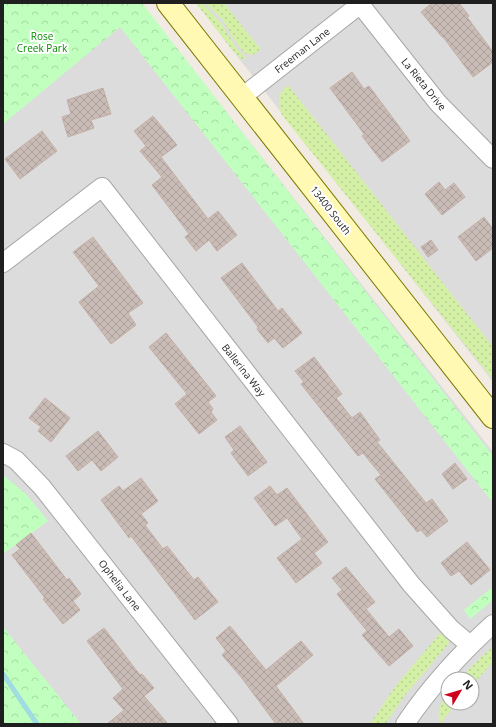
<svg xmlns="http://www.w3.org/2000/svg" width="496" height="727" font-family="'Open Sans',sans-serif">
<defs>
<pattern id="grass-dots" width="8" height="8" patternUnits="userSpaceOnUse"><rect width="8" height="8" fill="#d4f0a6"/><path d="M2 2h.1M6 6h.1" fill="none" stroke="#b6cd8e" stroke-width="1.8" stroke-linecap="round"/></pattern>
<pattern id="park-crowns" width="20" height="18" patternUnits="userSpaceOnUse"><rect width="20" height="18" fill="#c1ffbe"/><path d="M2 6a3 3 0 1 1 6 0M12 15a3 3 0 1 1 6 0" fill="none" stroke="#a5daa3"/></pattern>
<pattern id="building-cross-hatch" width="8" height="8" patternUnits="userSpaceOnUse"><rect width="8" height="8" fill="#c9bcb7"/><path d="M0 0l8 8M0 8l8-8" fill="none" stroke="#aca19d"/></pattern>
</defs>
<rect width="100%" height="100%" fill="#f1ebe4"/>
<path fill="#dddcdc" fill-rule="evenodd" d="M 3,3 L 141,3 L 493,452 L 493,724 L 3,724 ZM 448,679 L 472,679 L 472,703 L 448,703 Z
M 196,3 L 493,3 L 493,382 L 233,51 Z"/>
<path fill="url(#grass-dots)" d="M 196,3 L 202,3 L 221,23 L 237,49 L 245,57 L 244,61 L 233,51 Z
M 205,3 L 224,3 L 261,50 L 252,55 L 244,53 L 233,38 L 223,20 Z
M 288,85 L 493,347 L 493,380 L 282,115 C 277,102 277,94 288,85 Z
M 440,633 L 450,642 L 406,694 L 385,724 L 370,724 L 394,688 Z
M 493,646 L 493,662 L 472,685 L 472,679 L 460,679 L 470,668 Z
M 448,694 L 448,703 L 456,703 L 440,724 C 437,710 439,705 448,694 Z"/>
<path fill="url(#park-crowns)" d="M 3,3 L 142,3 L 493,456 L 493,503 L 120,27 L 3,124 Z
M 3,475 L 26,494 L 48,521 L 3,554 Z
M 493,587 L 493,600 L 470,619 L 464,610 Z
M 3,627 L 81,724 L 3,724 Z"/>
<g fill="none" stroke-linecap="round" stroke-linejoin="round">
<path stroke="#a1dce3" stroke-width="5" d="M 3,674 L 37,724"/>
</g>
<path fill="url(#building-cross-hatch)" stroke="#c4afa5" d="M 432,3 L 459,3 L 469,16 L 467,17 L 493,52 L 493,62 L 473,77 L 443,37 L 442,37 L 421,12 Z
M 352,72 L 364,89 L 369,86 L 410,141 L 382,162 L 362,136 L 364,134 L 330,88 Z
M 103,88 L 111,114 L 91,120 L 94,128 L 68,137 L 62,117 L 71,114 L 67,100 Z
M 153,116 L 177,145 L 161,157 L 208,219 L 218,211 L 237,235 L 217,251 L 209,240 L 196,251 L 185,237 L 189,234 L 152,185 L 162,177 L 140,151 L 146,146 L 134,131 Z
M 42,131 L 57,151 L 20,179 L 5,159 Z
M 439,182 L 445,190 L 454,183 L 465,197 L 442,215 L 425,194 Z
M 484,217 L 493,229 L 493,248 L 476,261 L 458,237 Z
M 93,237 L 143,303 L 128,313 L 136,325 L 111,344 L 79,302 L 99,286 L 73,252 Z
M 431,240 L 438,250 L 428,257 L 421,247 Z
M 242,263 L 278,311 L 282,308 L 302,333 L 283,348 L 274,338 L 268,343 L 257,329 L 258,327 L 221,278 Z
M 166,333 L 216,396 L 208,402 L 213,409 L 211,412 L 217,420 L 199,434 L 175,404 L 187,394 L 149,347 Z
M 314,357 L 342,394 L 336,398 L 352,418 L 360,412 L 380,440 L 377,442 L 426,503 L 432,499 L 448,521 L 427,537 L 421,530 L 417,532 L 375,479 L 381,475 L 363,453 L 358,456 L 301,384 L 304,382 L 295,371 Z
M 45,398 L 70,418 L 51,442 L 38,431 L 41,427 L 29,418 Z
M 240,426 L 267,462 L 248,476 L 231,453 L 234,450 L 225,437 Z
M 98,431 L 118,457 L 101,471 L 92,460 L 78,471 L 66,456 Z
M 455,463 L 467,479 L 453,489 L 442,474 Z
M 141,478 L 158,501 L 141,514 L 148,523 L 145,525 L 163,549 L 167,546 L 194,580 L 198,577 L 218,602 L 195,620 L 131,536 L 129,538 L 101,500 L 119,486 L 123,491 Z
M 270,486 L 277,495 L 287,488 L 328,542 L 314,553 L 322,563 L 296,583 L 277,558 L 302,539 L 287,518 L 275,526 L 254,498 Z
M 31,533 L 67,580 L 69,578 L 81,594 L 73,601 L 80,610 L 63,624 L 43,599 L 45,598 L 12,555 L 20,549 L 16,545 Z
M 467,542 L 490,570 L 471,585 L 459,571 L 451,576 L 441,563 Z
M 346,567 L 375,602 L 366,609 L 389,637 L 399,629 L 413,646 L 389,666 L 362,635 L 367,631 L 337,594 L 342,590 L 332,578 Z
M 230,626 L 266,670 L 301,641 L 313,655 L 276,686 L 304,724 L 276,724 L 241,677 L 222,655 L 226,651 L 216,638 Z
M 104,628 L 140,675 L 142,674 L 154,688 L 144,696 L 168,724 L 107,724 L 124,710 L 113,698 L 123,689 L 87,641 Z"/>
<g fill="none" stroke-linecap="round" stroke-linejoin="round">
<g stroke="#a6a6a6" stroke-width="20">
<path id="street" d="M 359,3 L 438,103 L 493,159
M 242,97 L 362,3
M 3,263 L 102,187 L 411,584 L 451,629 L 470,645
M 3,453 L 16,460 L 42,487 L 229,724
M 405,724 C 430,687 460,654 493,624"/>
</g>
<g stroke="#7c7a00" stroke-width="24">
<path id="secondary" d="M 168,3 L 493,417"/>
</g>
<use href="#street" stroke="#fff" stroke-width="18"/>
<use href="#secondary" stroke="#fff9b4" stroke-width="22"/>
</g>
<g text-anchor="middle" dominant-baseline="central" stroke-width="4" stroke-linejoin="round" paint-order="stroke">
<g font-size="10" fill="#078a01" stroke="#fff">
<text x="42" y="36">Rose<tspan x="42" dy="12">Creek Park</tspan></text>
</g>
<g font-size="10" fill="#1f1f1f" stroke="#fff">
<text transform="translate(302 50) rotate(-38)">Freeman Lane</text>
<text transform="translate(424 84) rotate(51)">La Rieta Drive</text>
<text transform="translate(331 210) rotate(52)">13400 South</text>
<text transform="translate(244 370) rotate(52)">Ballerina Way</text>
<text transform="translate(120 585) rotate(52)">Ophelia Lane</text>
</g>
</g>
<rect width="496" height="727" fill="none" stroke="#1f1f1f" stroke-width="8"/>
<g transform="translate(460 691) rotate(52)"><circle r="19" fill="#ffffff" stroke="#a5a5a5"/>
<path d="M0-3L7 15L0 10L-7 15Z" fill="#ce001b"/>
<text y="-6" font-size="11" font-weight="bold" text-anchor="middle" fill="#1f1f1f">N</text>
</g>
</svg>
